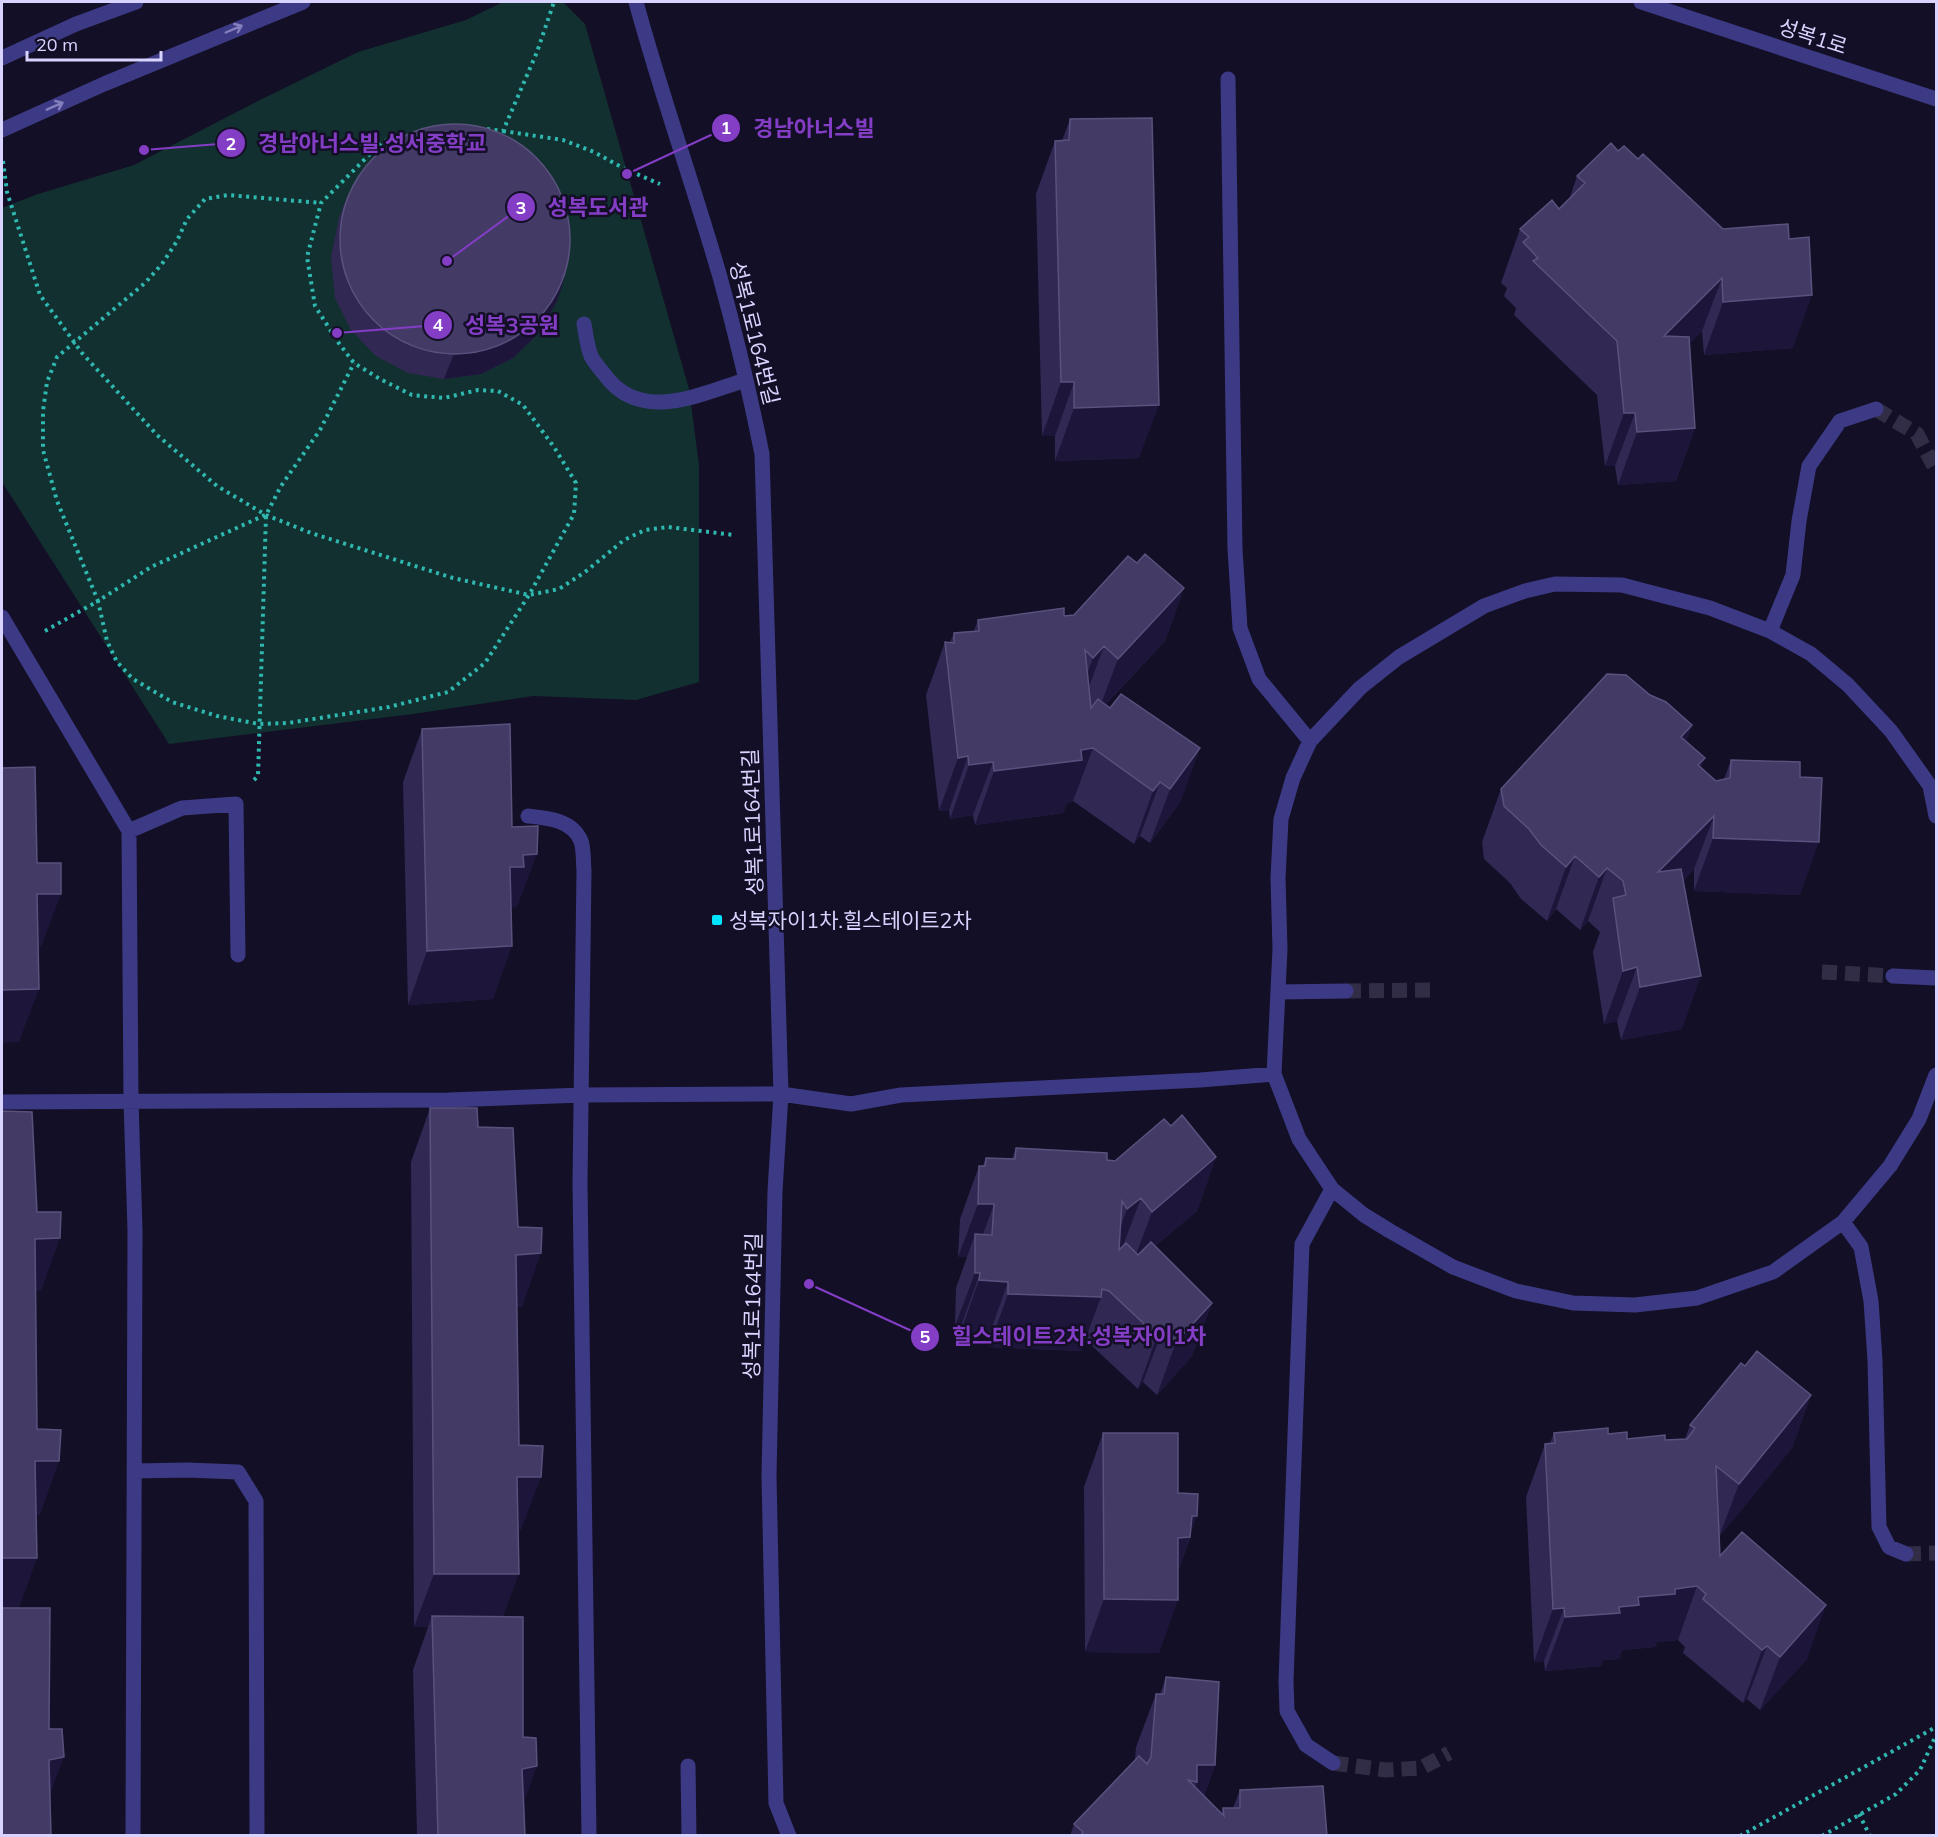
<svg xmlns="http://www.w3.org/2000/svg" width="1938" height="1837" font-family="Mulish,'Noto Sans KR',sans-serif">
<rect width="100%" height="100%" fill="#130f26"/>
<path fill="#12302f" d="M 503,2 L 563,2 L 585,24 L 689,389 L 699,465 L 699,682 L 636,700 L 533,696 L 413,714 L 169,744 L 2,482 L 2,208 L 35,195 L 134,165 L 262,99 L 358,52 L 466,20 Z"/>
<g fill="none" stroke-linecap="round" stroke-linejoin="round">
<path stroke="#312d47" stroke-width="15" stroke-dasharray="15 8" stroke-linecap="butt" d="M 1876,409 L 1917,434 L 1936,470
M 1822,972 L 1893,976
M 1346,991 L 1431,990
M 1906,1554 L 1936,1553
M 1333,1763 L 1386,1770 L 1421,1768 L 1449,1753"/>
<path stroke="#2fb8b0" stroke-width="4" stroke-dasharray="3 4.5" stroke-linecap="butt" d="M 487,129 L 503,131 L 537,52 L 554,2
M 503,131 L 563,140 L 594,152 L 625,169 L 660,184
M 3,161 L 7,192 L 40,295 L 82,353 L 157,435 L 217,486 L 266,515 L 311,533 L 453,578 L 529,595 L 559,589 L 585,572 L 624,540 L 645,530 L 668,527 L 734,535
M 265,515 L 151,567 L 98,601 L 57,501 L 43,450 L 43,411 L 47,382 L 57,357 L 145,283 L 162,264 L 177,241 L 187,219 L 205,199 L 228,195 L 321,203
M 45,631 L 98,601 L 107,641 L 117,662 L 133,679 L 172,702 L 217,716 L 259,724 L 288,723 L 389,707 L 448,692 L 485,663 L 529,595 L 574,514 L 576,483 L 554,447 L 523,405 L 498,391 L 478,390 L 444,398 L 412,395 L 380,379 L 354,363 L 338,342 L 315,306 L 307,257 L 321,203 L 382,142 L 405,135
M 254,780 L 258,776 L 266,515 L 281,486 L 320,430 L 354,363
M 1859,1814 L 1870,1836
M 1740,1836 L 1936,1727
M 1822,1836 L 1896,1794 L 1920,1770 L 1936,1735"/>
<path stroke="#3d3a85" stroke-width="15" d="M 636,2 C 661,94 693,184 720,277 C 736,335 750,394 762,454 L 781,1094 L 775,1191 L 769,1476 L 776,1803 L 789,1836
M 1641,2 L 1936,99
M 2,58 L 76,24 L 136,2
M 1228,79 L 1235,549 L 1240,628 L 1259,679 L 1310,741
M 2,130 L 104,84 L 303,2
M 584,324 C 586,334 587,346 591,356 C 594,362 600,369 605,375 C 640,424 700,394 746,380
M 2,617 L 129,831 L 131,1100 L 135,1231 L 133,1836
M 1770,631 L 1793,575 L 1799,521 L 1809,466 L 1840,421 L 1876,409
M 528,816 C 548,818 572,820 581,841 C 584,849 583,862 584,870 L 580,1184 L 589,1836
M 1936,816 L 1930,786 L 1891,731 L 1848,685 L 1811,654 L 1770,631 L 1710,608 L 1622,585 L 1555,584 L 1525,591 L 1484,606 L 1399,657 L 1360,688 L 1310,741 L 1293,778 L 1281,819 L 1278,878 L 1280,949 L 1274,1074 L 1299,1139 L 1332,1189 L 1364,1215 L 1390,1231 L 1453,1267 L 1516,1291 L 1573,1303 L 1635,1305 L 1697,1298 L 1773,1272 L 1843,1222 L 1890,1166 L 1919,1119 L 1936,1075
M 129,831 L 182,808 L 236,804 L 238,955
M 1893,976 L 1936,978
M 1278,992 L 1346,991
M 2,1102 L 449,1100 L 582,1095 L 781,1094 L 851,1104 L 901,1095 L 1200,1080 L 1274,1074
M 1332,1189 L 1302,1244 L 1286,1681 L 1287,1711 L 1306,1745 L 1333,1763
M 1843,1222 L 1861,1247 L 1871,1301 L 1875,1360 L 1879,1527 L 1889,1547 L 1906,1554
M 135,1471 L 187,1470 L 238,1472 L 256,1501 L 257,1836
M 688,1766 L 689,1836"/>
</g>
<path fill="#312854" d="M 1070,119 L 1139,458 L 1055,461 L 1055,436 L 1042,436 L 1036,194 L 1055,141 L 1062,141 Z
M 1611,143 L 1793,348 L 1704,355 L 1702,331 L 1689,344 L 1695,428 L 1676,481 L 1618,485 L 1615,466 L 1605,466 L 1597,395 L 1514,315 L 1516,308 L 1504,296 L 1507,288 L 1501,283 L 1520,229 L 1559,209 L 1569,200 L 1577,176 Z
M 348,194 L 557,301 L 539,333 L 513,358 L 481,374 L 444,379 L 408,373 L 376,356 L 351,330 L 335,298 L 331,257 L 339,218 Z
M 1137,563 L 1184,588 L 1165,641 L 1106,704 L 1181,801 L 1150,843 L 1140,836 L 1134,844 L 1073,801 L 1067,803 L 1063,813 L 975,825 L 973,815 L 950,819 L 949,810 L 939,811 L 926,695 L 945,642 L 950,642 L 954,633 L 974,631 L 978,620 L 1074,615 Z
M 1650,695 L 1692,725 L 1686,741 L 1701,768 L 1716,781 L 1724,779 L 1731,760 L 1800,895 L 1694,891 L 1694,869 L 1683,881 L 1682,1029 L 1621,1040 L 1617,1021 L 1604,1024 L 1593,952 L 1600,932 L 1588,921 L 1580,930 L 1556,909 L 1547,921 L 1521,899 L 1510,883 L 1484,859 L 1482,842 L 1501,789 Z
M 422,729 L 512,827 L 517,907 L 511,907 L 493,999 L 408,1005 L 403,782 Z
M 430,1108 L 478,1127 L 522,1307 L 517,1307 L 521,1530 L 518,1530 L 503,1617 L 523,1737 L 525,1836 L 417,1836 L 413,1670 L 428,1627 L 414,1627 L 411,1162 Z
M 1171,1126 L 1216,1157 L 1197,1211 L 1155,1246 L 1212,1303 L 1192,1356 L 1157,1395 L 1143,1382 L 1138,1389 L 1090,1344 L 1084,1343 L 1081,1351 L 989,1347 L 989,1335 L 960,1334 L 961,1326 L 955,1326 L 956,1288 L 967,1257 L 958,1257 L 960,1219 L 979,1166 L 983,1166 L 986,1158 L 1012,1159 L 1016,1148 L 1115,1161 Z
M 1745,1366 L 1811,1395 L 1792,1448 L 1719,1537 L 1720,1556 L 1807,1659 L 1760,1710 L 1747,1699 L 1743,1703 L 1683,1653 L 1685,1647 L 1678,1640 L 1657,1642 L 1655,1647 L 1622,1650 L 1619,1659 L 1603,1660 L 1601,1666 L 1545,1671 L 1544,1661 L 1534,1662 L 1526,1497 L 1545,1444 L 1550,1443 L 1554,1433 L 1608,1434 L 1627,1439 L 1665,1440 L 1685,1439 L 1690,1425 Z
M 1103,1433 L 1178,1493 L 1191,1535 L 1178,1571 L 1159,1653 L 1085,1652 L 1084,1487 Z
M 1166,1677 L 1215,1765 L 1204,1796 L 1221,1813 L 1223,1808 L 1233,1808 L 1240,1790 L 1327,1836 L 1070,1836 L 1074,1824 L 1135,1760 L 1136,1747 L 1156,1694 L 1160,1694 Z"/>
<path fill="#1d163a" d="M 565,277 L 557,301 L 539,333 L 513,358 L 481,374 L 444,379 L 453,356 Z
M 1722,278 L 1702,331 L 1645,390 L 1664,336 Z
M 1812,295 L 1793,348 L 1704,355 L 1723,302 Z
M 1061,382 L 1074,382 L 1055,436 L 1042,436 Z
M 1159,405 L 1139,458 L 1055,461 L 1074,408 Z
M 1624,413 L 1635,413 L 1615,466 L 1605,466 Z
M 1695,428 L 1676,481 L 1618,485 L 1637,432 Z
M 1184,588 L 1165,641 L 1098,712 L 1118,659 Z
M 1104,646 L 1084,700 L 1073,712 L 1093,658 Z
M 1692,725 L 1672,778 L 1681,737 Z
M 1093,748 L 1073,801 L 1067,803 L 1063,813 L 975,825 L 994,771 Z
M 1200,748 L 1181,801 L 1150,843 L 1170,789 Z
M 968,756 L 949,810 L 939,811 L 958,758 Z
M 1705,758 L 1685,811 L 1698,765 Z
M 993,762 L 973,815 L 950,819 L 969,765 Z
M 1160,782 L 1140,836 L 1134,844 L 1153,791 Z
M 1714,816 L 1694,869 L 1639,926 L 1658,872 Z
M 1713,838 L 1819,842 L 1800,895 L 1694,891 Z
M 537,854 L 517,907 L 509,908 L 510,867 L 523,855 Z
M 1575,856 L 1556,909 L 1547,921 L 1566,867 Z
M 1607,868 L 1588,921 L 1580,930 L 1599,877 Z
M 37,894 L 61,894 L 41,947 L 18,947 Z
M 512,946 L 493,999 L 408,1005 L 427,951 Z
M 1637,967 L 1617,1021 L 1604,1024 L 1623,971 Z
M 1701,976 L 1682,1029 L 1621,1040 L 1640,987 Z
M 39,989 L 19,1042 L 2,1043 L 2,990 Z
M 1216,1157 L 1197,1211 L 1132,1265 L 1152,1212 Z
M 1141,1198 L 1121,1251 L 1108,1262 L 1127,1209 Z
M 978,1204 L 994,1204 L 975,1256 L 975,1234 L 967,1257 L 958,1257 Z
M 60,1238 L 41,1291 L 16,1292 L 35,1239 Z
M 541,1253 L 522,1307 L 497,1308 L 516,1255 Z
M 975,1273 L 980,1273 L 961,1326 L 955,1326 Z
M 979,1280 L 1008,1282 L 989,1335 L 960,1334 Z
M 1008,1294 L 1101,1297 L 1081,1351 L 989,1347 Z
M 1212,1303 L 1192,1356 L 1157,1395 L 1176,1342 Z
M 1163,1329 L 1143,1382 L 1138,1389 L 1157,1336 Z
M 1811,1395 L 1792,1448 L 1719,1537 L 1739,1484 Z
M 35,1461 L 59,1461 L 40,1515 L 15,1514 Z
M 517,1477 L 541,1477 L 521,1530 L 497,1530 Z
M 1192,1516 L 1197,1516 L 1171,1591 L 1178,1538 Z
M 2,1558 L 37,1558 L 18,1611 L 2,1611 Z
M 434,1574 L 519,1574 L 499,1627 L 432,1616 L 428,1627 L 414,1627 Z
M 1697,1586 L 1678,1640 L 1657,1642 L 1655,1647 L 1622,1650 L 1619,1659 L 1603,1660 L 1601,1666 L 1545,1671 L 1565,1617 L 1619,1607 L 1638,1597 L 1675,1589 Z
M 1104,1599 L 1178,1600 L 1159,1653 L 1085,1652 Z
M 1826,1605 L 1807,1659 L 1760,1710 L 1780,1657 Z
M 1564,1608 L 1544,1661 L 1534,1662 L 1553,1609 Z
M 1767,1646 L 1747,1699 L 1743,1703 L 1762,1650 Z
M 64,1757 L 44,1810 L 49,1760 Z
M 1197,1765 L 1215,1765 L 1196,1819 L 1183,1818 L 1197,1782 Z
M 537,1766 L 518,1819 L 522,1769 Z"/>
<path fill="#433a66" stroke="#5a527e" stroke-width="1.5" d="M 1152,118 L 1159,405 L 1074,408 L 1074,382 L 1061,382 L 1055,141 L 1069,140 L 1070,119 Z
M340 239a115 115 0 1 1 230 0a115 115 0 1 1-230 0Z
M 1611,143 L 1618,151 L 1624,146 L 1638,159 L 1643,154 L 1723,229 L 1788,224 L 1789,239 L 1809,237 L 1812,295 L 1723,302 L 1722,278 L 1664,336 L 1689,337 L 1695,428 L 1637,432 L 1635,413 L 1624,413 L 1617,341 L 1533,261 L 1538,258 L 1523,242 L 1529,237 L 1520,229 L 1552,200 L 1559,209 L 1585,183 L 1577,176 Z
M 1145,554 L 1184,588 L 1118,659 L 1104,646 L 1093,658 L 1085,650 L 1091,708 L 1098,699 L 1110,708 L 1121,694 L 1200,748 L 1170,789 L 1160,782 L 1153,791 L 1093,748 L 1081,750 L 1082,760 L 994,771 L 993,762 L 969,765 L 968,756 L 958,758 L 945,642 L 954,643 L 954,633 L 979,631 L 978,620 L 1064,608 L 1064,616 L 1074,615 L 1128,556 L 1137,563 Z
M 1607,674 L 1626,675 L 1650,695 L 1666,702 L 1692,725 L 1681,737 L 1705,758 L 1698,765 L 1716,781 L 1730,778 L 1731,760 L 1800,762 L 1800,777 L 1822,778 L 1819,842 L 1713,838 L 1714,816 L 1658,872 L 1681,869 L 1701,976 L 1640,987 L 1637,967 L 1623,971 L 1613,898 L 1626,895 L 1623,881 L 1607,868 L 1599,877 L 1575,856 L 1566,867 L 1541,845 L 1529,829 L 1504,806 L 1501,789 Z
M 510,724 L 512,827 L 538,826 L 537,854 L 523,855 L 524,867 L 510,867 L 512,946 L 427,951 L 422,729 Z
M 35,767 L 37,863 L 61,863 L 61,894 L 37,894 L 39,989 L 2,990 L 2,768 Z
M 430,1108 L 477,1108 L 478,1127 L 513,1128 L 518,1227 L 542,1228 L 541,1253 L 516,1255 L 519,1445 L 543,1446 L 541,1477 L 517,1477 L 519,1574 L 434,1574 Z
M 2,1111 L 32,1112 L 37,1212 L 61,1212 L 60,1238 L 35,1239 L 37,1429 L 61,1430 L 59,1461 L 35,1461 L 37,1558 L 2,1558 Z
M 1182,1115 L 1216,1157 L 1152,1212 L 1141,1198 L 1127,1209 L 1122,1201 L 1119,1250 L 1126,1243 L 1138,1255 L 1151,1242 L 1212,1303 L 1176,1342 L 1163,1329 L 1157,1336 L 1109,1291 L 1102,1289 L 1101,1297 L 1008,1294 L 1008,1282 L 979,1280 L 980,1273 L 975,1273 L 975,1234 L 992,1235 L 994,1204 L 978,1204 L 979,1166 L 985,1166 L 986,1158 L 1015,1159 L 1016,1148 L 1107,1153 L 1107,1160 L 1115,1161 L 1164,1119 L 1171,1126 Z
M 1757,1351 L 1811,1395 L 1739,1484 L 1716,1466 L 1720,1556 L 1742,1532 L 1826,1605 L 1780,1657 L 1767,1646 L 1762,1650 L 1703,1599 L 1706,1594 L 1697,1586 L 1675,1589 L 1675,1594 L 1638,1597 L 1639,1605 L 1619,1607 L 1620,1613 L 1565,1617 L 1564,1608 L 1553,1609 L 1545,1444 L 1555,1443 L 1554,1433 L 1608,1428 L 1608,1434 L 1627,1432 L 1627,1439 L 1665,1435 L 1665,1440 L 1687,1439 L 1695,1428 L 1690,1425 L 1741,1363 L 1745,1366 Z
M 1103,1433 L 1178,1433 L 1178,1493 L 1198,1494 L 1197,1516 L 1192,1516 L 1190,1537 L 1178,1538 L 1178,1600 L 1104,1599 Z
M 2,1608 L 50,1608 L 49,1729 L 62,1729 L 64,1757 L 49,1760 L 51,1836 L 2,1836 Z
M 432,1616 L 523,1617 L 523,1737 L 536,1738 L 537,1766 L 522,1769 L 525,1836 L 438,1836 Z
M 1166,1677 L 1219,1682 L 1215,1765 L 1197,1765 L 1197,1782 L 1188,1780 L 1224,1816 L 1223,1808 L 1240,1808 L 1240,1790 L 1323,1786 L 1327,1836 L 1080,1836 L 1083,1832 L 1074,1824 L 1139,1756 L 1147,1764 L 1151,1757 L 1156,1694 L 1164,1694 Z"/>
<defs><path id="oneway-shaft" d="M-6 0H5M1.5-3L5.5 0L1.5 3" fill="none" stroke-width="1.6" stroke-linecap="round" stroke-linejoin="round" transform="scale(1.5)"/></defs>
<g stroke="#837fbc">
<use href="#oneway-shaft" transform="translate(234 29) rotate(-23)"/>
<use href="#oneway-shaft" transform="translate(55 106) rotate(-24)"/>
</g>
<rect fill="#00e5ff" stroke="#130f26" stroke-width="2" x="711" y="914" width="12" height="12" rx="3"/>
<g text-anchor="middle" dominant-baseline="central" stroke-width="5" stroke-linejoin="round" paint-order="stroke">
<g font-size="21" fill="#d9d4ff" stroke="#130f26">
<text transform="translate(1813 36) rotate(18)">성복1로</text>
<text transform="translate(755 333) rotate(76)">성복1로164번길</text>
<text transform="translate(752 822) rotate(-92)">성복1로164번길</text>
<text transform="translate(752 1306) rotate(-89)">성복1로164번길</text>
</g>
<g font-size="21" fill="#d9d4ff" stroke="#130f26" text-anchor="start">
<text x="729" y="920">성복자이1차.힐스테이트2차</text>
</g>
</g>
<path fill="none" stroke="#843dc5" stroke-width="2" d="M627 174L726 128M144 150L231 143M447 261L521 207M337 333L438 325M809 1284L925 1337"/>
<g fill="#843dc5" stroke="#130f26" stroke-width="2">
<circle cx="627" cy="174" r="6"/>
<circle cx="144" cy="150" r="6"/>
<circle cx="447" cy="261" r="6"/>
<circle cx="337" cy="333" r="6"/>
<circle cx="809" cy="1284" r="6"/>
<circle cx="726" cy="128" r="15"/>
<circle cx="231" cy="143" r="15"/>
<circle cx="521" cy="207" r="15"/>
<circle cx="438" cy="325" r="15"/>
<circle cx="925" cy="1337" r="15"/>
</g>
<g font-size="18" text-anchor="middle" font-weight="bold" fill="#fff">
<text x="726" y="134">1</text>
<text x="231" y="150">2</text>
<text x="521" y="214">3</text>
<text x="438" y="331">4</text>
<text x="925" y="1343">5</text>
</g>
<g font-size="22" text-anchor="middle" font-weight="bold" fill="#843dc5" stroke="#130f26" stroke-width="5" stroke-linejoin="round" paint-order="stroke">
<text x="814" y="136">경남아너스빌</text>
<text x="372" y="151">경남아너스빌.성서중학교</text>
<text x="598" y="215">성복도서관</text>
<text x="512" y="333">성복3공원</text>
<text x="1079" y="1344">힐스테이트2차.성복자이1차</text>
</g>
<rect width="1938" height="1837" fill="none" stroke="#d9d4ff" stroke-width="6"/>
<path d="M27 51v9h134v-9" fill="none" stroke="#d9d4ff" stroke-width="3"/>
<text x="36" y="51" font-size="18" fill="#d9d4ff" stroke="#130f26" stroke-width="4.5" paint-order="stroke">20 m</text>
</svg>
